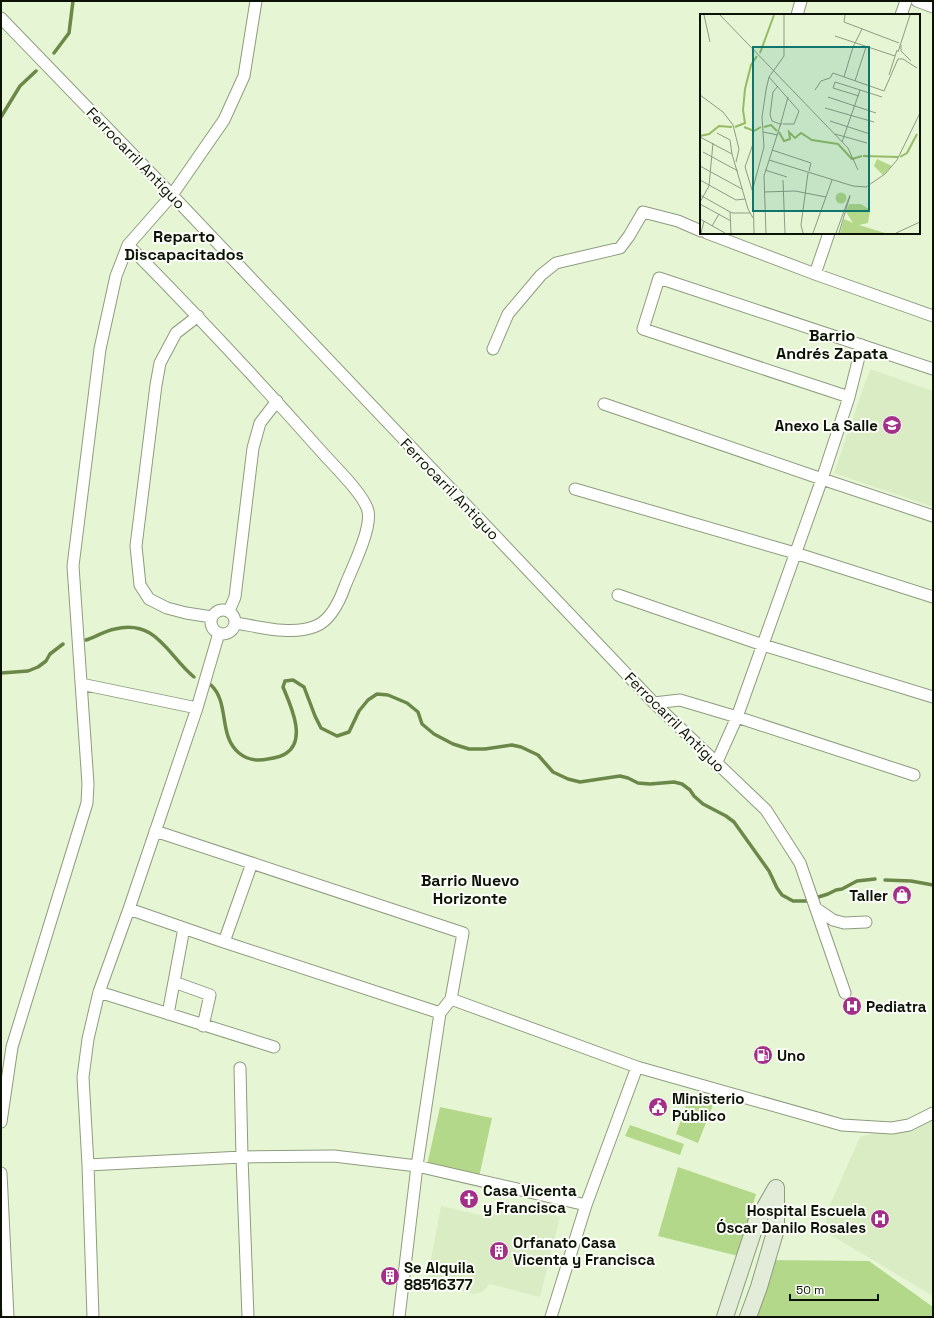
<svg xmlns="http://www.w3.org/2000/svg" width="934" height="1318" font-family="'Space Grotesk',sans-serif">
<rect width="100%" height="100%" fill="#e6f6d5"/>
<path fill="#d9ecc4" d="M 870,369 L 933,391 L 933,507 L 834,473 Z
M 933,1119 L 933,1296 L 824,1231 L 829,1207 L 860,1137 Z
M 505,1202 L 560,1217 L 540,1297 L 490,1284 L 482,1292 L 474,1294 L 427,1281 L 441,1206 L 484,1216 L 497,1214 Z"/>
<path fill="#b4d889" d="M 689,1097 L 713,1105 L 698,1143 L 676,1134 Z
M 440,1107 L 492,1118 L 479,1177 L 427,1165 Z
M 630,1125 L 684,1144 L 680,1155 L 625,1136 Z
M 678,1167 L 756,1194 L 738,1256 L 658,1236 Z
M 769,1260 L 869,1261 L 933,1307 L 933,1317 L 750,1317 Z"/>
<g fill="none" stroke-linecap="round" stroke-linejoin="round">
<path stroke="#6c8849" stroke-width="3.5" d="M 54,53 L 69,33 L 73,1
M 1,117 L 20,86 L 36,71
M 86,640 C 96,637 104,631 115,629 C 157,619 168,656 194,677
M 1,673 L 28,671 L 38,667 L 46,661 L 50,654 L 63,644
M 211,685 C 230,703 218,736 239,753 C 247,760 258,761 268,759 C 273,758 281,757 285,754 C 308,741 290,704 283,687 L 285,681 L 293,680 L 304,687 L 315,716 L 321,728 L 337,736 L 349,732 L 359,711 L 368,700 L 377,694 L 388,695 L 407,703 L 418,712 L 422,724 L 434,734 L 453,744 L 469,749 L 485,749 L 512,745 L 521,747 L 538,755 L 553,772 L 568,779 L 580,782 L 620,776 L 628,778 L 638,783 L 650,784 L 674,782 L 682,784 L 690,790 L 694,796 L 703,804 L 726,816 L 734,822 L 769,871 L 777,888 L 782,895 L 793,901 L 806,901 L 828,894 L 836,890 L 842,889 L 857,881 L 875,879
M 885,880 L 911,881 L 933,885"/>
<g stroke="#8d9c7d" stroke-width="13">
<path id="street" d="M 917,1 L 933,7
M 797,15 L 801,1
M 901,15 L 906,1
M 1,18 L 172,195 L 654,703 L 766,810 L 800,863 L 845,993
M 707,233 L 815,274 L 933,316
M 128,245 C 194,312 258,380 320,450 C 332,464 364,494 368,511 C 372,529 352,568 345,586 C 340,600 331,620 316,626 C 293,636 260,627 236,623
M 815,274 L 829,233
M 198,316 L 176,333 L 160,363 L 156,385 L 136,546 L 140,585 L 149,599 L 167,608 L 186,613 L 212,617
M 493,349 L 508,314 L 541,275 L 556,263 L 620,248 L 629,236 L 643,212 L 678,221 L 701,231
M 849,397 L 643,329 L 659,278 L 933,369
M 604,404 L 822,479 L 933,516
M 575,489 L 795,553 L 933,597
M 618,595 L 763,645 L 933,697
M211 622a12 12 0 1 1 24 0a12 12 0 1 1-24 0Z
M 229,611 L 235,597 L 253,448 L 260,423 L 277,401
M 81,684 L 197,708
M 654,703 L 680,700 L 737,717 L 914,775
M 716,764 L 737,717 L 822,479 L 849,397 L 862,345
M 155,831 L 463,933 L 451,999
M 129,909 L 224,942 L 440,1013 L 451,999 L 637,1067 L 842,1125 L 892,1128 L 909,1125 L 933,1113
M 817,909 L 833,920 L 844,923 L 866,922
M 224,942 L 252,863
M 174,982 L 210,995 L 203,1026
M 99,992 L 274,1047
M 168,1014 L 184,928
M 240,1068 L 242,1157 L 248,1317
M 1,1122 L 12,1047 L 87,803 L 88,784 L 73,566 L 100,349 L 116,276 L 128,245 L 172,195 L 224,120 L 244,76 L 256,1
M 88,1165 L 242,1157 L 334,1156 L 417,1166 L 586,1205
M 1,1173 L 8,1317
M 93,1317 L 88,1165 L 83,1077 L 88,1039 L 99,992 L 129,909 L 197,708 L 219,633
M 399,1317 L 417,1166 L 440,1013
M 551,1317 L 586,1205 L 637,1067"/>
</g>
<g stroke="#8d9c7d" stroke-width="18">
<path id="secondary" d="M 725,1317 L 756,1223 L 776,1188
M 748,1317 L 759,1287 L 776,1229 L 776,1189"/>
</g>
<use href="#street" stroke="#fff" stroke-width="11"/>
<use href="#secondary" stroke="#e3ecd9" stroke-width="16"/>
</g>
<defs>
<g id="school-disc" transform="scale(1)"><circle r="9.5" fill="#a42f89" stroke="#fbfef7"/><path d="M0-5L7-2L0 1L-7-2ZM-4 1L0 2.5L4 1V4Q0 6-4 4Z" fill="#fff"/></g>
<g id="shop-disc" transform="scale(1)"><circle r="9.5" fill="#a42f89" stroke="#fbfef7"/><path d="M-5-2.5h2.3a2.7 3.5 0 0 1 5.4 0H5L5.5 6h-11ZM-1.5-2.5h3a1.5 2.3 0 0 0-3 0Z" fill="#fff"/></g>
<g id="hospital-disc" transform="scale(1)"><circle r="9.5" fill="#a42f89" stroke="#fbfef7"/><path d="M-5-5h3v3.5h4V-5h3V5h-3V1.5h-4V5h-3Z" fill="#fff"/></g>
<g id="fuel-disc" transform="scale(1)"><circle r="9.5" fill="#a42f89" stroke="#fbfef7"/><path d="M-5.5-6h7V0h2V4h1.3V-2.5L3-4.5l.8-.8L6-3V5H2.5V1h-1V6h-7ZM-4.2-4.7v3.2H.2V-4.7Z" fill="#fff"/></g>
<g id="civic-disc" transform="scale(1)"><circle r="9.5" fill="#a42f89" stroke="#fbfef7"/><path d="M-.6-6.5H3V-4.5H.6V-3L4-1V1h2V6H-6V1h2V-1L-.6-3ZM-1.2 2.5V6h2.4V2.5Z" fill="#fff"/></g>
<g id="church-disc" transform="scale(1)"><circle r="9.5" fill="#a42f89" stroke="#fbfef7"/><path d="M-1.2-6h2.4v3.5h3.3v2.4h-3.3V6h-2.4V-.1h-3.3v-2.4h3.3Z" fill="#fff"/></g>
<g id="building-disc" transform="scale(1)"><circle r="9.5" fill="#a42f89" stroke="#fbfef7"/><path d="M-4-6H4V6H1V3H-1V6H-4ZM-2.5-4.3h1.7v1.8h-1.7ZM.8-4.3h1.7v1.8H.8ZM-2.5-1h1.7V.8h-1.7ZM.8-1h1.7V.8H.8Z" fill="#fff"/></g>
</defs>
<g fill-rule="evenodd">
<use href="#school-disc" x="892" y="425"/>
<use href="#shop-disc" x="902" y="895"/>
<use href="#hospital-disc" x="852" y="1006"/>
<use href="#fuel-disc" x="763" y="1055"/>
<use href="#civic-disc" x="658" y="1107"/>
<use href="#church-disc" x="469" y="1199"/>
<use href="#hospital-disc" x="880" y="1219"/>
<use href="#building-disc" x="499" y="1251"/>
<use href="#building-disc" x="390" y="1276"/>
</g>
<g text-anchor="middle" dominant-baseline="central" stroke-width="4" stroke-linejoin="round" paint-order="stroke">
<g font-size="15" fill="#0d1207" stroke="#fbfef7">
<text transform="translate(136 158) rotate(46)">Ferrocarril Antiguo</text>
<text transform="translate(450 489) rotate(46)">Ferrocarril Antiguo</text>
<text transform="translate(675 722) rotate(45)">Ferrocarril Antiguo</text>
</g>
<g font-size="15" font-weight="bold" fill="#0d1207" stroke="#fbfef7" text-anchor="start">
<text x="878" y="425" text-anchor="end">Anexo La Salle</text>
<text x="888" y="895" text-anchor="end">Taller</text>
<text x="866" y="1006">Pediatra</text>
<text x="777" y="1055">Uno</text>
<text x="672" y="1098">Ministerio<tspan x="672" dy="17">Público</tspan></text>
<text x="483" y="1190">Casa Vicenta<tspan x="483" dy="17">y Francisca</tspan></text>
<text x="866" y="1210" text-anchor="end">Hospital Escuela<tspan x="866" dy="17">Óscar Danilo Rosales</tspan></text>
<text x="513" y="1242">Orfanato Casa<tspan x="513" dy="17">Vicenta y Francisca</tspan></text>
<text x="404" y="1267">Se Alquila<tspan x="404" dy="17">88516377</tspan></text>
</g>
<g font-size="16" font-weight="bold" fill="#0d1207" stroke="#fbfef7">
<text x="184" y="236">Reparto<tspan x="184" dy="18">Discapacitados</tspan></text>
<text x="832" y="335">Barrio<tspan x="832" dy="18">Andrés Zapata</tspan></text>
<text x="470" y="880">Barrio Nuevo<tspan x="470" dy="18">Horizonte</tspan></text>
</g>
</g>
<g transform="translate(700 14)">
<rect width="220" height="220" fill="#e6f6d5"/>
<path d="M 177,145 L 192,152 L 183,161 L 174,152 ZM135.5 184a5.5 5.5 0 1 1 11 0a5.5 5.5 0 1 1-11 0ZM 149,190 L 161,190 L 170,196 L 168,209 L 159,211 L 185,219 L 140,219 L 144,205 L 153,209 L 146,198 Z" fill="#b4d889"/>
<path fill="none" stroke="#95bb65" stroke-width="2" d="M 60,39 L 74,1M 35,113 L 45,109 L 43,96 L 45,75 L 51,51 L 57,42M 44,113 L 54,117 L 61,113M 64,113 L 71,111 L 77,117M 79,118 L 84,127 L 90,125 L 89,118 L 95,124 L 101,119 L 112,126 L 138,130 L 152,145 L 162,142M 0,122 L 9,120 L 19,112 L 32,113M 163,142 L 198,143M 200,143 L 207,139 L 217,120"/>
<path fill="none" stroke="#8f9b83" stroke-width="1" d="M 4,1 L 10,28M 20,1 L 148,134 L 158,156M 145,1 L 144,8 L 199,29M 135,22 L 195,42M 201,31 L 201,37 L 211,47M 198,38 L 210,1M 189,61 L 197,36M 69,63 L 99,97 L 94,110 L 83,110M 144,63 L 153,33 L 162,15M 155,67 L 166,33M 78,72 L 73,78 L 70,101 L 72,107 L 80,110M 115,76 L 121,67 L 130,64 L 133,59 L 184,77M 184,77 L 198,45 L 203,45 L 217,54M 0,81 L 23,98 L 33,111 L 39,135 L 36,148M 159,82 L 133,74 L 135,68 L 182,83M 128,83 L 176,99M 125,94 L 174,108M 130,107 L 170,120M 82,109 L 80,112 L 88,83M 63,118 L 78,121M 17,119 L 30,126 L 32,140M 135,120 L 167,129M 0,123 L 32,140 L 48,195 L 53,204M 142,128 L 160,76M 53,130 L 45,153 L 53,179M 72,136 L 111,149 L 109,157M 3,138 L 38,157M 69,146 L 153,172 L 166,173 L 185,160 L 197,146 L 220,99M 0,152 L 42,175M 65,156 L 87,163M 0,166 L 36,186 L 45,185M 83,166 L 85,219M 64,178 L 95,177 L 126,183M 0,181 L 32,199 L 50,199M 0,188 L 9,172 L 13,129M 0,190 L 31,207M 30,198 L 31,219M 0,205 L 25,219M 12,212 L 19,200M 1,219 L 4,207M 54,219 L 53,174 L 64,133 L 62,103 L 66,76 L 69,63 L 84,42 L 84,1M 66,219 L 64,162 L 80,112M 103,219 L 101,211 L 108,159M 113,219 L 132,166M 136,219 L 150,181M 139,219 L 150,182M 196,219 L 220,208"/>
<path fill="#0f766e" fill-opacity="0.15" stroke="#0f766e" stroke-width="2" d="M 53,33 L 169,33 L 169,197 L 53,197 Z"/>
<rect width="220" height="220" fill="none" stroke="#0d1207" stroke-width="2"/>
</g>
<rect width="934" height="1318" fill="none" stroke="#0d1207" stroke-width="4"/>
<path d="M790 1294v6h88v-6" fill="none" stroke="#0d1207" stroke-width="2"/>
<text x="796" y="1294" font-size="12" fill="#0d1207" stroke="#fbfef7" stroke-width="3" paint-order="stroke">50 m</text>
</svg>
